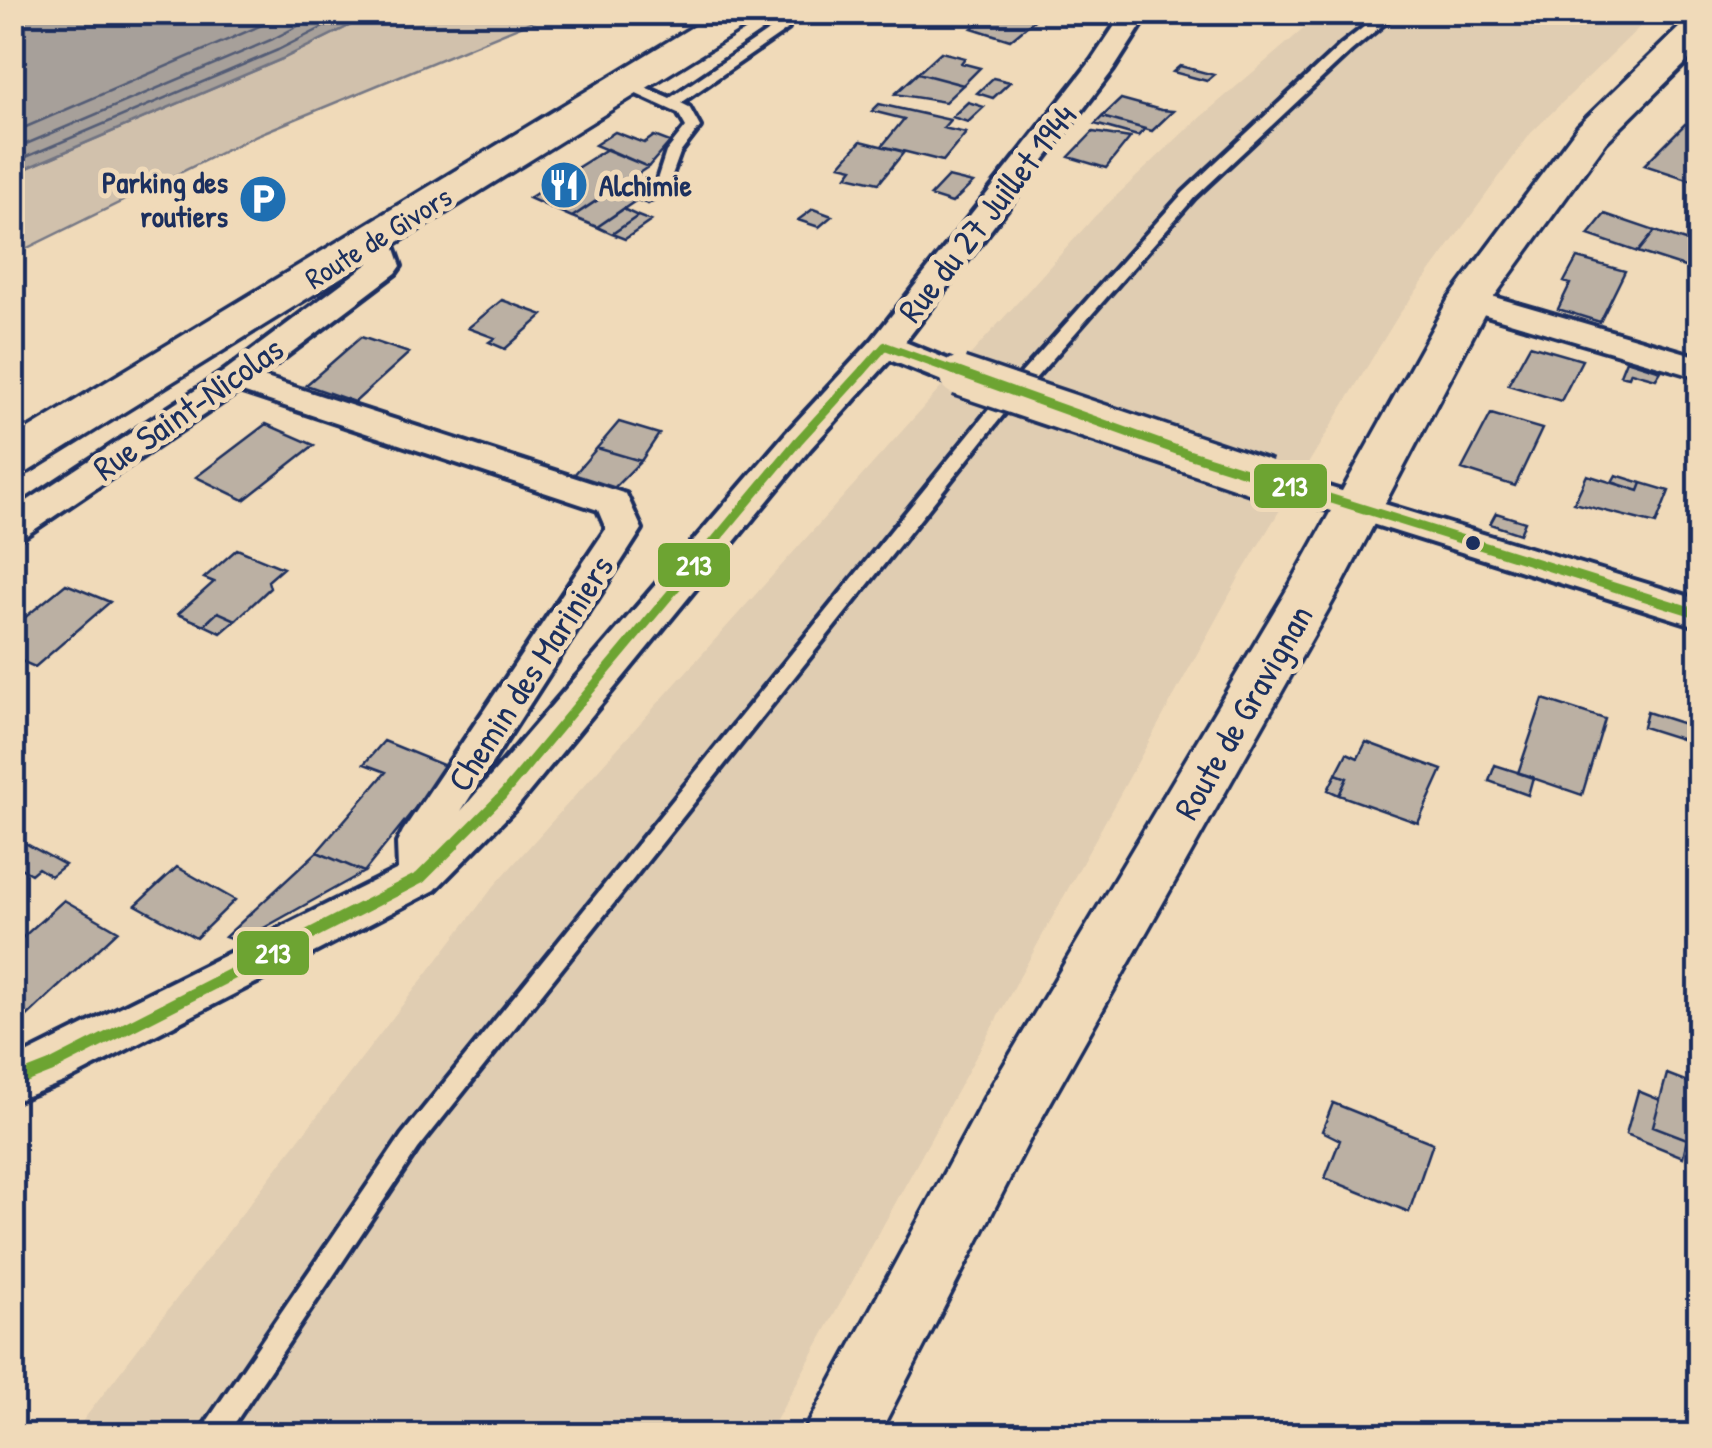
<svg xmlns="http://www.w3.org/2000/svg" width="1712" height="1448" font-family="'Patrick Hand',sans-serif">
<rect width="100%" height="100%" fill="#f0dab9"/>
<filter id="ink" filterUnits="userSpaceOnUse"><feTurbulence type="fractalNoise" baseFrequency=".01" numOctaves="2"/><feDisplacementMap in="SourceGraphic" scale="20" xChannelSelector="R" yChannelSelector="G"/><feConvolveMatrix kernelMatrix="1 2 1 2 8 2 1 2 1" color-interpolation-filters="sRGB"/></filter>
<g filter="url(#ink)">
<path fill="#e0cdb2" d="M 1322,13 L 1654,13 L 1531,133 L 1398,316 L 1241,574 L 768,1435 L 71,1436 L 494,886 L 1095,216 L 1189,127 Z"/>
<path fill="#d1c1ac" stroke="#767885" stroke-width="2.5" d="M 375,13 L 552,13 L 257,135 L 13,255 L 13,174 L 282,59 Z"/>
<path fill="#a7a09a" stroke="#6f7382" stroke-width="2.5" d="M 13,12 L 375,12 L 375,13 L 282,59 L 13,174 Z"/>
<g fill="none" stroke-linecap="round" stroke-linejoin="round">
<path stroke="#535c76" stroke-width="2.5" d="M 12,133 L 292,12
M 12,150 L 273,39 L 325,12
M 12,163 L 278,50 L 353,12"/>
</g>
<path fill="#bbb0a3" stroke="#1b2f5e" stroke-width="2.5" d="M 994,12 L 1025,12 L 1038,17 L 1010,40 L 972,28 Z
M 941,52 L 965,58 L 961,63 L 980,68 L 963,85 L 918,73 Z
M 1180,66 L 1195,70 L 1214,75 L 1207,81 L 1173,72 Z
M 918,73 L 963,85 L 945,102 L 895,94 Z
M 993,78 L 1010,82 L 993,98 L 977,93 Z
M 1121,99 L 1161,110 L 1173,111 L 1152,131 L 1102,117 Z
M 968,102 L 984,107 L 968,122 L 952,117 Z
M 879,104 L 950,120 L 943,128 L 966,133 L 943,161 L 882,146 L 904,119 L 872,111 Z
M 1102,117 L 1145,129 L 1138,136 L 1095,124 Z
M 1685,124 L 1700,128 L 1700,183 L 1644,165 Z
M 615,132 L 644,143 L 654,136 L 670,142 L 648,167 L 595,145 Z
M 1093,132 L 1130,138 L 1106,168 L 1069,157 Z
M 861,141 L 904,152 L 879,183 L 847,176 L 853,168 L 840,165 Z
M 607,149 L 648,167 L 572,217 L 529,198 Z
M 635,175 L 644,179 L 638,183 L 664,194 L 648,204 L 637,200 L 597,227 L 572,217 Z
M 948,177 L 973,183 L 952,203 L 930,196 Z
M 623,209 L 638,216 L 612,234 L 597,227 Z
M 813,209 L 832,216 L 819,227 L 798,220 Z
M 1605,214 L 1655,231 L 1638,252 L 1588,235 Z
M 638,216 L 651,221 L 625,239 L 612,234 Z
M 1655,231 L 1700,246 L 1700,272 L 1638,252 Z
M 1577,258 L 1625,271 L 1600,322 L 1558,309 L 1570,284 L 1564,282 Z
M 502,300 L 543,315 L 505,349 L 489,342 L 495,338 L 468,328 Z
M 361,337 L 409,353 L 355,402 L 306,385 Z
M 1530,345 L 1582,360 L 1561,401 L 1508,385 Z
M 1626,360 L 1661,371 L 1656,379 L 1631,372 L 1629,377 L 1620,375 Z
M 1491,414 L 1542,429 L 1515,486 L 1462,469 Z
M 619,422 L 659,434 L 641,461 L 597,448 Z
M 266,424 L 314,445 L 244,500 L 196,477 Z
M 597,448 L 641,461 L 614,488 L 573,476 Z
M 1587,475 L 1639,491 L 1642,483 L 1669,491 L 1656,524 L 1574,503 Z
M 1616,475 L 1642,483 L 1639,491 L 1612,482 Z
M 1496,513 L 1525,522 L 1520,534 L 1490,524 Z
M 237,549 L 283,568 L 268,581 L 270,588 L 236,620 L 218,612 L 204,625 L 178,614 L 214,582 L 204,578 Z
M 66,584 L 110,602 L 35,667 L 12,657 L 12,628 Z
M 218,612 L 236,620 L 221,633 L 204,625 Z
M 1543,699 L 1605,719 L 1582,795 L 1518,773 Z
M 1647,712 L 1700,729 L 1700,745 L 1643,727 Z
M 384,741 L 448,767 L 364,872 L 317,852 L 386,772 L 364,764 Z
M 1366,742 L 1442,770 L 1418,823 L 1339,795 L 1347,778 L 1336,774 L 1347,753 L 1358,758 Z
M 1495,765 L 1533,777 L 1528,795 L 1489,781 Z
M 1336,774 L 1347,778 L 1339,795 L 1328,790 Z
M 12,836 L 65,865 L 51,876 L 38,868 L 31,874 L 12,863 Z
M 317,852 L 364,872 L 262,929 L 236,941 L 225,937 Z
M 177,867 L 235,900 L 196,938 L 136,905 Z
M 64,900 L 118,931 L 23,1020 L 12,1014 L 12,947 Z
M 1667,1074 L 1698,1086 L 1700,1081 L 1700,1144 L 1653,1126 Z
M 1638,1091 L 1660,1100 L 1653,1126 L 1687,1139 L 1683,1157 L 1626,1134 Z
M 1333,1103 L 1433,1143 L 1409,1212 L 1325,1178 L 1340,1140 L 1322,1131 Z"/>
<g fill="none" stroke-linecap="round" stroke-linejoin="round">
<g stroke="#1b2f5e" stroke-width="8">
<path id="lane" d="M 1383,12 L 1398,12 L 1351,51 L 1194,198 L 1003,415 L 418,1149 L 226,1436 L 197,1436 L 402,1135 L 991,407 L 1184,192 L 1341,45 Z
M 776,26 L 788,29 L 681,103 L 689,107 L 700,127 L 680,153 L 668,186 L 658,186 L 656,183 L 666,152 L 686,127 L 678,113 L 621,87 L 621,81 L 631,81 L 670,98 Z"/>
</g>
<g stroke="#1b2f5e" stroke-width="8">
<path id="street" d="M 1124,12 L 1150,12 L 1113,70 L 905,342 L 971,369 L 976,376 L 971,383 L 947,383 L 890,360 L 810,449 L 516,808 L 435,890 L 66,1081 L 12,1102 L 12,1061 L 398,869 L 397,843 L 403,831 L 606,529 L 598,510 L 239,391 L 25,536 L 12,540 L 12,511 L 223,372 L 369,263 L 363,238 L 367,231 L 389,231 L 401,266 L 396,273 L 260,376 L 626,494 L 642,529 L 461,811 L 786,433 L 873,339 L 1092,60 Z
M 1470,290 L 1700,357 L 1700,378 L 1459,307 L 1454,300 L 1459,293 Z
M 1266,468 L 1700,600 L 1700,627 L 1254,487 L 1248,479 L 1254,471 Z"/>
</g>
<g stroke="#1b2f5e" stroke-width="7">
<path id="secondary" d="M 717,12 L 761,12 L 756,20 L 29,471 L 12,475 L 12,439 Z
M 1700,17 L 1700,49 L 1606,142 L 1491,301 L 1343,583 L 1031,1137 L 878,1436 L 802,1436 L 985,1097 L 1291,583 L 1448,300 L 1578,126 L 1687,20 Z"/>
</g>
<use href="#lane" fill="#f0dab9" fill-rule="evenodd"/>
<use href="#street" fill="#f0dab9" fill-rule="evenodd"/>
<use href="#secondary" fill="#f0dab9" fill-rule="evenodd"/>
<g stroke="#1b2f5e" stroke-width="45" stroke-linecap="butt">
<path id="street-bridge" d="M 959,376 L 1266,479"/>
</g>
<use href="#street-bridge" stroke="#f0dab9" stroke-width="38"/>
<g stroke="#f0dab9" stroke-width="12">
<path id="bus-1-far2" d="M 885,346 L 960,373
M 861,373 L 885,346"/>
</g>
<g stroke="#f0dab9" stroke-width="16">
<path id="bus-1-far1" d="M 953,370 L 1188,454 L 1700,614
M 452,846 L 501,797 L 798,441 L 863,370"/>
</g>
<g stroke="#f0dab9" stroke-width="20">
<path id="bus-1" d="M 12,1082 L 50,1067 L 420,878 L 454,844"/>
</g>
<use href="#bus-1-far2" stroke="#6da432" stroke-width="8"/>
<use href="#bus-1-far1" stroke="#6da432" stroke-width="9"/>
<use href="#bus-1" stroke="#6da432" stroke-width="12"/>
</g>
</g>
<defs>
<g id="restaurant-disc" transform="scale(2.5)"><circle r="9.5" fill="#1f6fb2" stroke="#f0dab9"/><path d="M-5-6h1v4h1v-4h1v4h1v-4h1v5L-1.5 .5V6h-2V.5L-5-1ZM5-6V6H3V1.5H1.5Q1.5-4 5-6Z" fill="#fff"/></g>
<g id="parking-disc" transform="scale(2.5)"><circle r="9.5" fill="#1f6fb2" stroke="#f0dab9"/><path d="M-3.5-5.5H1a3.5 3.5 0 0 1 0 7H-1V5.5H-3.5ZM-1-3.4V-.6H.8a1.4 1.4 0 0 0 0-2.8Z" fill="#fff"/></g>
</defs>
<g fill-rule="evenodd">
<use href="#restaurant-disc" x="564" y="185"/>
<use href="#parking-disc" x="263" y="199"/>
</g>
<circle fill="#1b2f5e" stroke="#f0dab9" stroke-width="4" cx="1473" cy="543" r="9"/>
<g text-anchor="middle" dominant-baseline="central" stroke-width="10" stroke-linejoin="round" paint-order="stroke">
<g font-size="30" font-weight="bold" fill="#1b2f5e" stroke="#f0dab9" text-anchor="end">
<text x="228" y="182">Parking des<tspan x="228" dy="34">routiers</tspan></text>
<text x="599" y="185" text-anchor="start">Alchimie</text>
</g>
<g font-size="30" fill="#1b2f5e" stroke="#f0dab9">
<text transform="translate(378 237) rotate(-32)">Route de Givors</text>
</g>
<g font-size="35" fill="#1b2f5e" stroke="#f0dab9">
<text transform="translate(987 213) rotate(-52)">Rue du 27 Juillet 1944</text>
<text transform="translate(188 408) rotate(-35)">Rue Saint-Nicolas</text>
<text transform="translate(530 673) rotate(-57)">Chemin des Mariniers</text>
<text transform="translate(1243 712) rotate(-60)">Route de Gravignan</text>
</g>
</g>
<g stroke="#f0dab9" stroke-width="4">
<rect x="1252" y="462" width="77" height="48" rx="10" fill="#6da432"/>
<rect x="656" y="541" width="76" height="48" rx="10" fill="#6da432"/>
<rect x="235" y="929" width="76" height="48" rx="10" fill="#6da432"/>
</g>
<g font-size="28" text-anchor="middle" font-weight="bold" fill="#fff">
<text x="1290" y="496">213</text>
<text x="694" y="575">213</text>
<text x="273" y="963">213</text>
</g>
<rect width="1712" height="1448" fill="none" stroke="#f0dab9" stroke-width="50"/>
<rect x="25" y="25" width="1662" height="1398" fill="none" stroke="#1b2f5e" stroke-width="4" filter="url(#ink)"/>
</svg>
